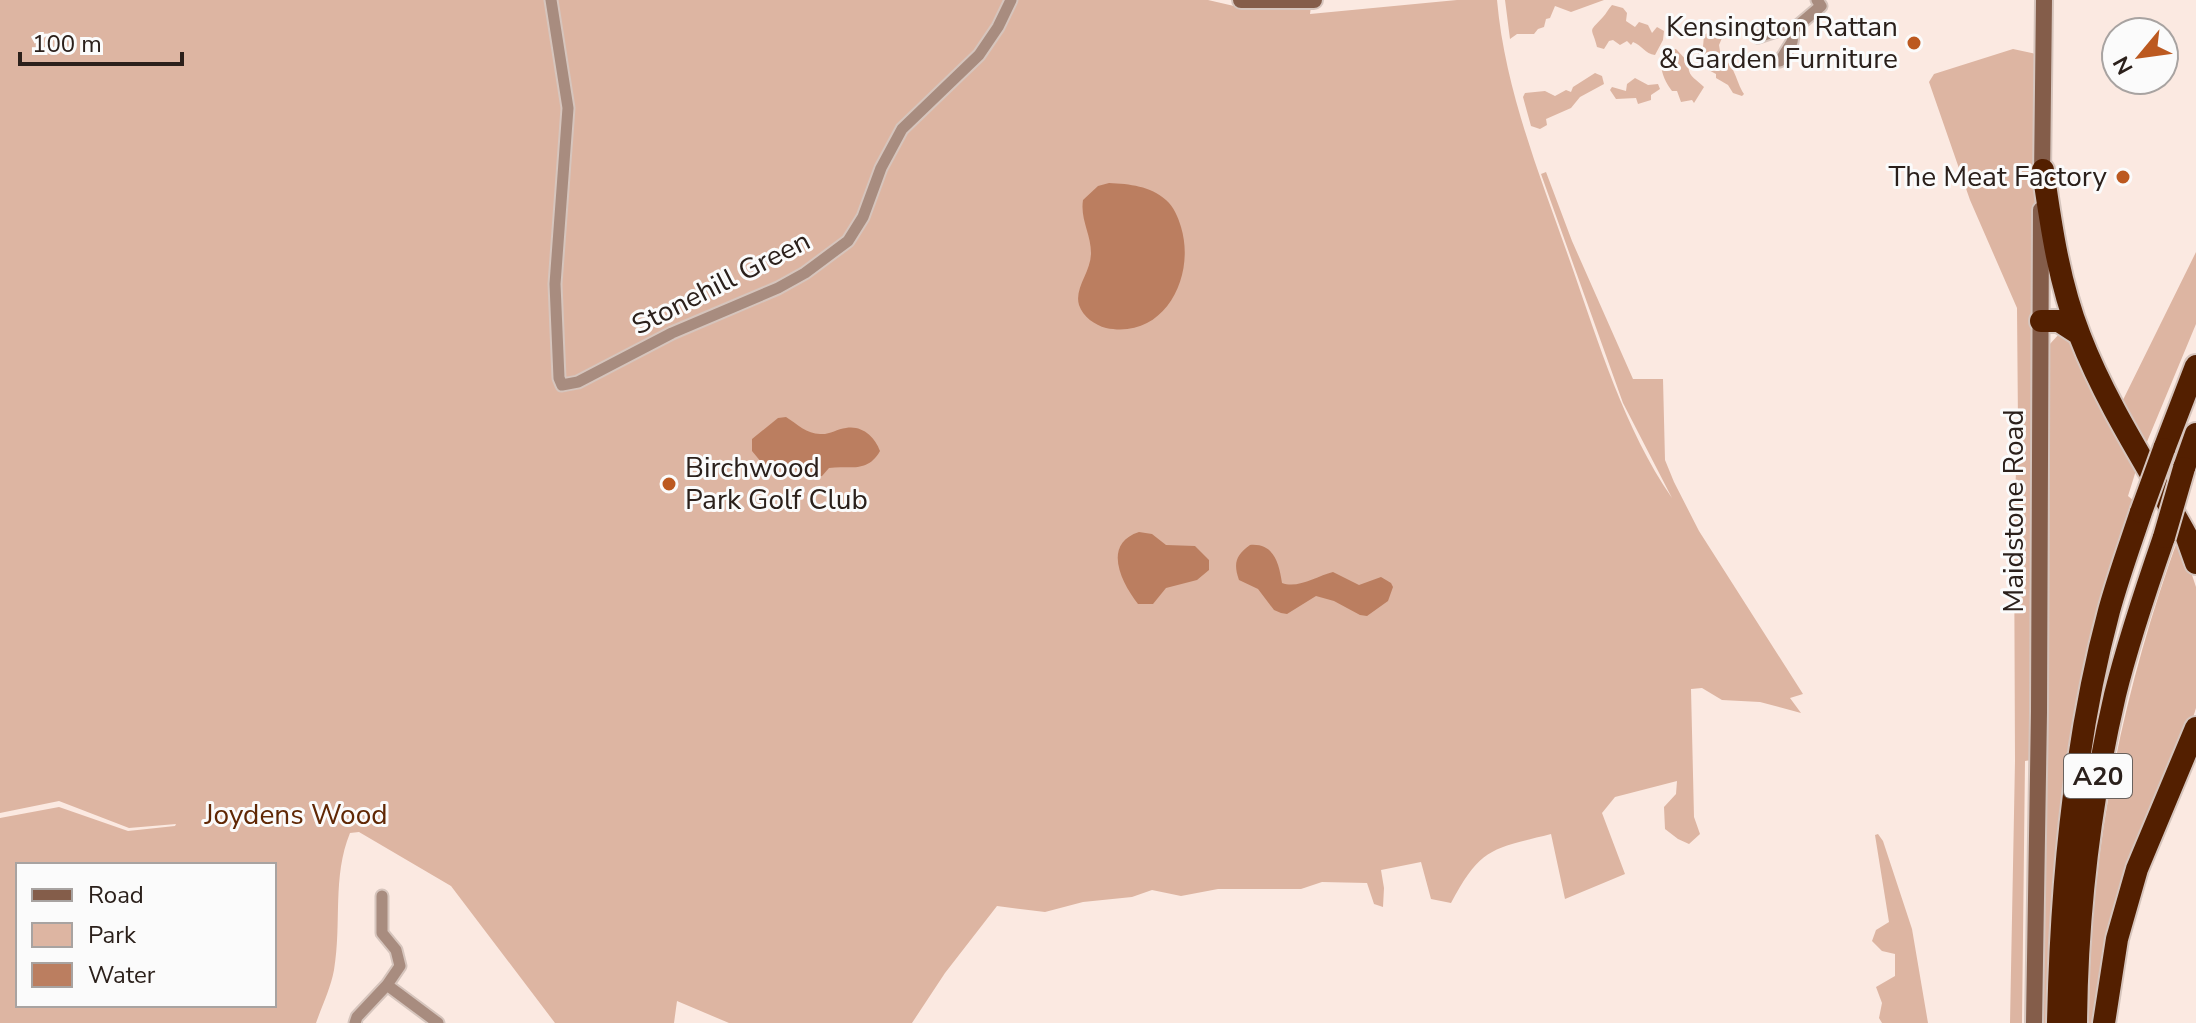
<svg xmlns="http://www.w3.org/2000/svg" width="2196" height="1023" font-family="'Nunito Sans',sans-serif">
<rect width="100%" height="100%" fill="#fbe9e1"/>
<path fill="#ddb5a2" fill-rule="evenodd" d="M 0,0 L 1208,0 L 1247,9 L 1311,7 L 1310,14 L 1457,0 L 1497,0 C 1505,91 1541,178 1571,264 C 1599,344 1624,428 1672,498 L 1623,403 L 1541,174 L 1546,172 L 1572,241 L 1633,379 L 1663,379 L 1665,460 L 1674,482 L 1699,531 L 1803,694 L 1790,698 L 1801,713 L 1760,702 L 1722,700 L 1702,688 L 1691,689 L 1694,817 L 1700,834 L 1689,844 L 1678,839 L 1665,829 L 1664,807 L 1676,794 L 1677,781 L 1615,797 L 1602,813 L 1625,874 L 1565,899 L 1551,834 C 1492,849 1481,847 1451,903 L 1431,899 L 1421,862 L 1381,870 L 1384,888 L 1383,907 L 1374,904 L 1367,883 L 1322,882 L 1301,889 L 1218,889 L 1181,896 L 1152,890 L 1132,897 L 1083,902 L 1045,912 L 997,906 L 945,973 L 912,1023 L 729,1023 L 677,1001 L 674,1023 L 555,1023 L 451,886 L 359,832 L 350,833 C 332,877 342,923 334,970 C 331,987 322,1006 316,1023 L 0,1023 L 0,818 L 59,807 L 128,831 L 175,826 L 176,824 L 129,828 L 59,801 L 0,813 ZM 18,865 L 274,865 L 274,1005 L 18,1005 Z
M 1505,0 L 1604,0 L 1571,12 L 1555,6 L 1550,18 L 1546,19 L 1544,27 L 1538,29 L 1534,34 L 1517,34 L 1510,39 Z
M 1612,5 L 1623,8 L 1627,13 L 1626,21 L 1635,27 L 1639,22 L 1648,25 L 1652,33 L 1657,27 L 1664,31 L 1663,40 L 1655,55 C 1645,54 1642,45 1633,42 L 1631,45 L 1627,41 L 1620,45 L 1613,40 L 1609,41 L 1604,49 L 1597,47 C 1592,26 1587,34 1603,17 C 1606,14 1608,9 1612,5 Z
M 1709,32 L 1722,38 L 1719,45 L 1721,57 C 1736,66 1735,80 1744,94 L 1742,96 L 1733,93 L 1728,85 L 1716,78 L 1716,74 L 1701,66 L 1698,53 L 1703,47 L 1704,35 Z
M 1670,49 L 1676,49 L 1689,63 C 1686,76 1697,79 1704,87 L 1694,103 L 1692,100 L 1681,102 L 1677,91 L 1672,91 C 1662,78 1655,59 1670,49 Z
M 2013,49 L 2036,54 L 2031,760 L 2025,761 L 2022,1023 L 2010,1023 L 2015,761 L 2014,519 L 2018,425 L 2017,308 L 1970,200 L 1929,82 L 1934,74 Z
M 1595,73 L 1602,76 L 1604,84 L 1580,97 L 1571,108 L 1546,119 L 1547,125 L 1540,129 L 1531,126 L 1523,97 L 1525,93 L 1545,91 L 1555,96 L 1566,90 L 1571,92 L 1573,87 Z
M 1635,78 L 1648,85 L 1658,84 L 1660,89 L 1651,95 L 1651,100 L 1638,104 L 1636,98 L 1616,99 L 1610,90 L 1612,87 L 1626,91 L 1627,84 Z
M 2196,252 L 2196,324 L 2144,449 L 2120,406 Z
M 2060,333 L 2072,337 L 2138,464 L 2128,496 L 2134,501 L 2098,611 L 2066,764 L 2052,927 L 2050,1023 L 2041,1023 L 2048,714 L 2049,345 Z
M 2179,536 L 2196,587 L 2196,708 L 2098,1023 L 2089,1023 C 2088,857 2122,693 2179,536 Z
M 1878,834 L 1883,841 L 1912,929 L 1928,1023 L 1882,1023 L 1879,1018 L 1882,1003 L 1876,987 L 1895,976 L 1895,954 L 1882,951 L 1872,941 L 1876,930 L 1889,922 L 1875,835 Z"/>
<path fill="#bb7e60" d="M 1109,183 C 1130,184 1150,186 1166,200 C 1174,207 1178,217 1181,227 C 1196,276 1165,340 1106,328 C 1095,325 1083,317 1079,305 C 1074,288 1091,272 1091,253 C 1091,234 1080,219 1083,200 L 1098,186 Z
M 786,417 C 797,424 807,434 820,434 C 829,435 837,429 846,428 C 862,425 875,437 880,451 C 867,474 849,465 829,468 L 822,476 L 813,477 L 789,467 L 766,468 L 752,451 L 752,439 L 778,418 Z
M 1139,532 L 1152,534 L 1166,545 L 1195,546 L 1209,560 L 1209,570 L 1197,580 L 1166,588 L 1153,604 L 1138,604 C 1121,582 1102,544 1139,532 Z
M 1250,545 C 1274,543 1279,563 1282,583 C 1298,589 1317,576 1333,572 L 1359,585 L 1381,577 L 1391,583 L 1393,587 L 1388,601 L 1367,616 L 1360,615 L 1334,601 L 1316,596 L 1287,614 L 1281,613 L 1274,610 L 1258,589 L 1239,580 C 1233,563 1236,555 1250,545 Z"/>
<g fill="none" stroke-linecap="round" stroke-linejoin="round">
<g stroke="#d6c5bd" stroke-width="15">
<path id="street" d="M 551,0 L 568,108 L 555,284 L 559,378 L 562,385 L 578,382 L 672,333 L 778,288 L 805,273 L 848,241 L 863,217 L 881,168 L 902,129 L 979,55 L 998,27 L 1011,0
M 1758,37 L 1783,29 L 1794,29
M 1780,61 L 1792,42 L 1794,29 L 1821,6 L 1817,0
M 382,896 L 382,933 L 396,950 L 400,966 L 387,985 L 438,1023
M 355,1023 L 357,1017 L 387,985"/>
</g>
<g stroke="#d6c5bd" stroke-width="20">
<path id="secondary" d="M 1241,0 L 1314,0
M 2042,178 L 2044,0
M 2034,1023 L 2039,712 L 2041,210"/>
</g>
<g stroke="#d6c5bd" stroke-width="26">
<path id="highway" d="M 2043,170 C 2051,226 2059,283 2080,336 C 2107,406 2150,470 2186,535 L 2196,563
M 2041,321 L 2059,321 L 2079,334
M 2164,449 L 2196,366
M 2184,468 L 2196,434
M 2058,1023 C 2061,887 2074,742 2109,611 C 2118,578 2130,545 2141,512
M 2076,1023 C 2077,913 2090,803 2115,695 C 2128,642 2146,589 2164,537
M 2104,1023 L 2117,939 L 2137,869 L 2196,728"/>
</g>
<use href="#street" stroke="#a88c7f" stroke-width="11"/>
<use href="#secondary" stroke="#845d4a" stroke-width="16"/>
<use href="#highway" stroke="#531f00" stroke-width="22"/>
<g stroke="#d6c5bd" stroke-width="26" stroke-linecap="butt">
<path id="highway-bridge" d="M 2141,512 L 2164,449
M 2164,537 L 2184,468"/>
</g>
<use href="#highway-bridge" stroke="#531f00" stroke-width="22"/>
</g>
<g fill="#bc5920" stroke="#fbfbfb" stroke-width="3">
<circle cx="1914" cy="43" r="8"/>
<circle cx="2123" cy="177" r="8"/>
<circle cx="669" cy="484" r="8"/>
</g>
<g text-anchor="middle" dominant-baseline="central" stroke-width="6" stroke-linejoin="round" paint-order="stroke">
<rect fill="#fbfbfb" stroke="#69625e" stroke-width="2" x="2064" y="754" width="68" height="44" rx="6"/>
<g font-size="26" font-weight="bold" fill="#2b201b">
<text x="2098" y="776">A20</text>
</g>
<g font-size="28" fill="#2b201b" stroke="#fbfbfb" text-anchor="end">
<text x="1898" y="27">Kensington Rattan<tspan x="1898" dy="32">&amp; Garden Furniture</tspan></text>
<text x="2107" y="177">The Meat Factory</text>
<text x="685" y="468" text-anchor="start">Birchwood<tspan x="685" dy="32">Park Golf Club</tspan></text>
</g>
<g font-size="28" fill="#2b201b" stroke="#fbfbfb">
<text transform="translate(721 283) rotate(-27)">Stonehill Green</text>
<text transform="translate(2014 511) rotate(-90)">Maidstone Road</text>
</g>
<g font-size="28" fill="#602704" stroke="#fbfbfb">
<text x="296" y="815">Joydens Wood</text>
</g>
</g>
<rect x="16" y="863" width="260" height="144" fill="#fbfbfb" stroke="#a8a3a1" stroke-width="2"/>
<rect x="32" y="889" width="40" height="12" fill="#845d4a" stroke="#a8a3a1" stroke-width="2"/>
<text x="88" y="903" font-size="24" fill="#2b201b">Road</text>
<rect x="32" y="923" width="40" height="24" fill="#ddb5a2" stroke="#a8a3a1" stroke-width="2"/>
<text x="88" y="943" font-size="24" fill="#2b201b">Park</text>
<rect x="32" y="963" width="40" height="24" fill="#bb7e60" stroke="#a8a3a1" stroke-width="2"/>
<text x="88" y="983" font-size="24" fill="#2b201b">Water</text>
<g transform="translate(2140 56) rotate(241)"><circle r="38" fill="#fbfbfb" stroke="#a8a3a1" stroke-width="2"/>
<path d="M0-6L14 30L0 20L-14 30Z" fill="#bc5920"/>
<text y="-12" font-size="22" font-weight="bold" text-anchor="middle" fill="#2b201b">N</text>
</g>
<path d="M20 52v12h162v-12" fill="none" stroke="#2b201b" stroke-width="4"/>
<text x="32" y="52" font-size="24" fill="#2b201b" stroke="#fbfbfb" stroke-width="6" paint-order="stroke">100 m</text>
</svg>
